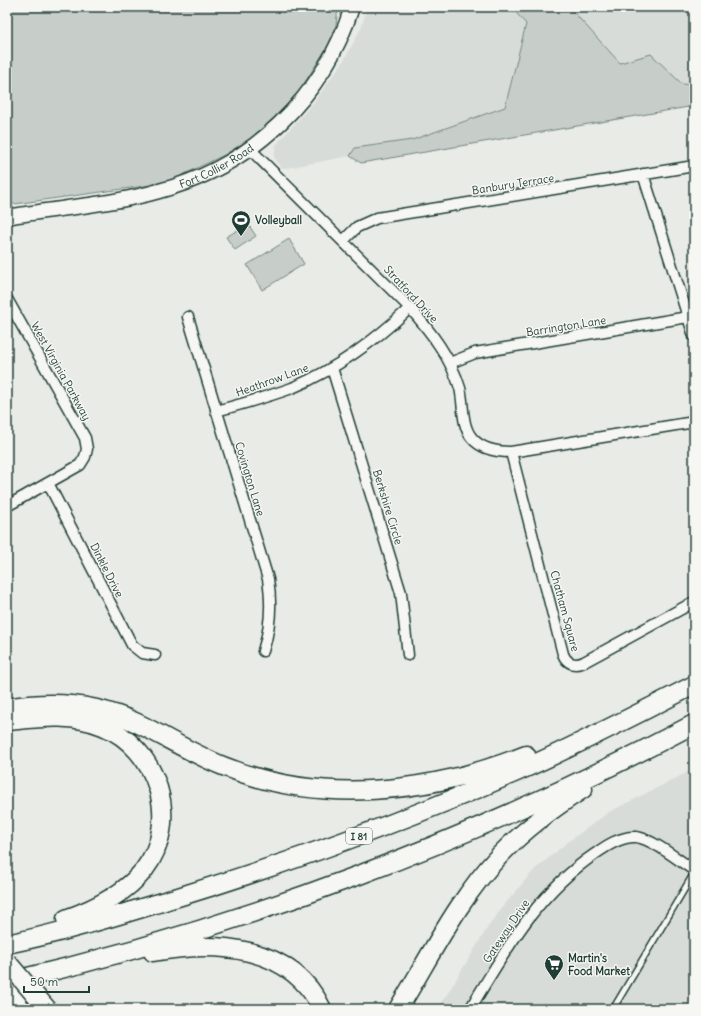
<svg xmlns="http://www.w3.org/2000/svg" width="701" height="1016" font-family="Delius,sans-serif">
<rect width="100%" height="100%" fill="#e9ebe7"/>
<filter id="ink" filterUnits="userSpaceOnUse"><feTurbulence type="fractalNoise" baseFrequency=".025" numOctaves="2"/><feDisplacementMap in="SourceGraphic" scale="8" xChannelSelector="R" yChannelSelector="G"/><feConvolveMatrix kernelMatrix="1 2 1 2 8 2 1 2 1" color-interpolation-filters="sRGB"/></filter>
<g filter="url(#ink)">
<path fill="#d8dcd8" d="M 367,7 L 511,7 L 526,24 L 505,107 L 412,140 L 355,148 L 350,156 L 282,169 L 274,157 L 276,145 L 313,103 L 343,62 L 361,28 Z
M 569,7 L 694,7 L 694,85 L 682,84 L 651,55 L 620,63 Z
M 694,769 L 694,1009 L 438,1009 L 488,927 L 504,905 L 534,870 L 569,841 L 609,812 Z"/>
<path fill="#c7cec9" stroke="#73867e" d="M 7,7 L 338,7 L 336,25 L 329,44 L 300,90 L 275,117 L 253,137 L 224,155 L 166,183 L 7,205 Z
M 511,7 L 569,7 L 620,63 L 651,54 L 682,84 L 694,85 L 694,106 L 361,163 L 350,156 L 355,148 L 412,140 L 505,107 L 526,24 Z
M 248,224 L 256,236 L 235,250 L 226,237 Z
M 289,239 L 304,264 L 262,290 L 247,265 Z"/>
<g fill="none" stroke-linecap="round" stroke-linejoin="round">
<g stroke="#1f3d34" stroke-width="8">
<path id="lane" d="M 613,1009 L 694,873"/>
</g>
<g stroke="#1f3d34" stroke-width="13">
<path id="street" d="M 250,149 L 410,308 C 431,332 451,358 460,388 C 464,404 461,425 472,438 C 482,450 497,452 511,452 L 694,422
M 643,174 L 694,336
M 343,241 L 357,227 L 377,218 L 694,166
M 7,299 L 85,438 L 87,449 L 85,457 L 80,465 L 7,506
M 188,317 L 268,579 C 272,604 271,626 263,651
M 450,363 L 475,353 L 688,317
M 332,368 L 401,593 L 408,655
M 216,411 C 242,404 267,397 292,388 C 337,369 374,341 410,308
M 511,452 L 563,654 C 567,664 575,666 584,662 L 694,602
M 48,483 L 132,645 L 142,653 L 155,655
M 470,1009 C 506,950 536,894 595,854 C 606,846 621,836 636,837 C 653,839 679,861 694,870"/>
</g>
<g stroke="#1f3d34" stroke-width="17">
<g id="secondary">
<path id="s1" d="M 7,217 C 57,208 110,205 159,191 C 251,167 324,97 352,7"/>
</g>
</g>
<g stroke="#1f3d34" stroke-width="21">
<path id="highway" d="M 7,708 C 52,700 95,703 137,723 C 166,737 193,754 223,766 C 321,806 430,793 526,755
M 7,721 C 38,718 72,713 103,726 C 157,748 182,821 144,870 C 125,894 94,909 66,919
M 7,944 C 65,932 122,914 178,897 C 295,861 410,819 521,770 C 580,744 637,714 694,685
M 153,952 C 215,941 291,944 322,1009
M 7,982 C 242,928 481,837 694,724
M 7,989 L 24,1009
M 398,1009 C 430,957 458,899 500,855 C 525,829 553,808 583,789"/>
</g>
<use href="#lane" stroke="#f6f6f2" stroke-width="5"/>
<use href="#street" stroke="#f6f6f2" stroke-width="10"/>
<use href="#secondary" stroke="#f6f6f2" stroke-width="14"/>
<use href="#highway" stroke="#f6f6f2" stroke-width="18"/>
<g stroke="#1f3d34" stroke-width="21" stroke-linecap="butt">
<path id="highway-bridge" d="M 7,962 L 47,1009"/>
</g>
<use href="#highway-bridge" stroke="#f6f6f2" stroke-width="18"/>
</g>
</g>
<defs>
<g id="stadium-pin" transform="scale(1)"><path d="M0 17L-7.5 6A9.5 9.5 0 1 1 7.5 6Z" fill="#1f3d34" stroke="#f6f6f2"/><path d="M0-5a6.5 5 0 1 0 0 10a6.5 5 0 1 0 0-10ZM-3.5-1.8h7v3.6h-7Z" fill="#fff"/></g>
<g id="supermarket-pin" transform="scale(1)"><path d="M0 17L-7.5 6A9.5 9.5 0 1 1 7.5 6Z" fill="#1f3d34" stroke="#f6f6f2"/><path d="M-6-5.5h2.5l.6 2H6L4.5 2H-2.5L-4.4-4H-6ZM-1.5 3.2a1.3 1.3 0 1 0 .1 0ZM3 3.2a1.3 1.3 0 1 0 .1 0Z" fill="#fff"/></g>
</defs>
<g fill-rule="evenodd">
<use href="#stadium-pin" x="241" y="220"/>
<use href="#supermarket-pin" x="554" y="964"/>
</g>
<g text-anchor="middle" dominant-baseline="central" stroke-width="3" stroke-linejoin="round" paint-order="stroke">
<rect fill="#f6f6f2" stroke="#60746d" stroke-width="1" x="346" y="828" width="26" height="16" rx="3"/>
<g font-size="10" font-weight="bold" fill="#1f3d34">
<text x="359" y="836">I 81</text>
</g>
<g font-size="11" fill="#1f3d34" stroke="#f6f6f2">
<text stroke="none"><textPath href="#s1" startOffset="217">Fort Collier Road</textPath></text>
<text transform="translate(513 184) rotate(-9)">Banbury Terrace</text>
<text transform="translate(411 294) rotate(47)">Stratford Drive</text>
<text transform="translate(566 326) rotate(-9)">Barrington Lane</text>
<text transform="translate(61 371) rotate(61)">West Virginia Parkway</text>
<text transform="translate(272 380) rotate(-20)">Heathrow Lane</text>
<text transform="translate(250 479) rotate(73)">Covington Lane</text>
<text transform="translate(388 507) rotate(73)">Berkshire Circle</text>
<text transform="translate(107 570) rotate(63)">Dinkle Drive</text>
<text transform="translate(565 611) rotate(75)">Chatham Square</text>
<text transform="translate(506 931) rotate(-56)">Gateway Drive</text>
</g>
<g font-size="11" font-weight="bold" fill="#1f3d34" stroke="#f6f6f2" text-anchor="start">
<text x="255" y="220">Volleyball</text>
<text x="568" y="958">Martin's<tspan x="568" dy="13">Food Market</tspan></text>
</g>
</g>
<rect width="701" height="1016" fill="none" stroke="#f6f6f2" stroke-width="24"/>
<rect x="12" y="12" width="677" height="992" fill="none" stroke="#1f3d34" stroke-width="1.5" filter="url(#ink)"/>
<path d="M24 986v6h65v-6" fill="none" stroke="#1f3d34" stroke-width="2"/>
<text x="30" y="986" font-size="12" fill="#1f3d34" stroke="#f6f6f2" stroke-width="3" paint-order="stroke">50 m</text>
</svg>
